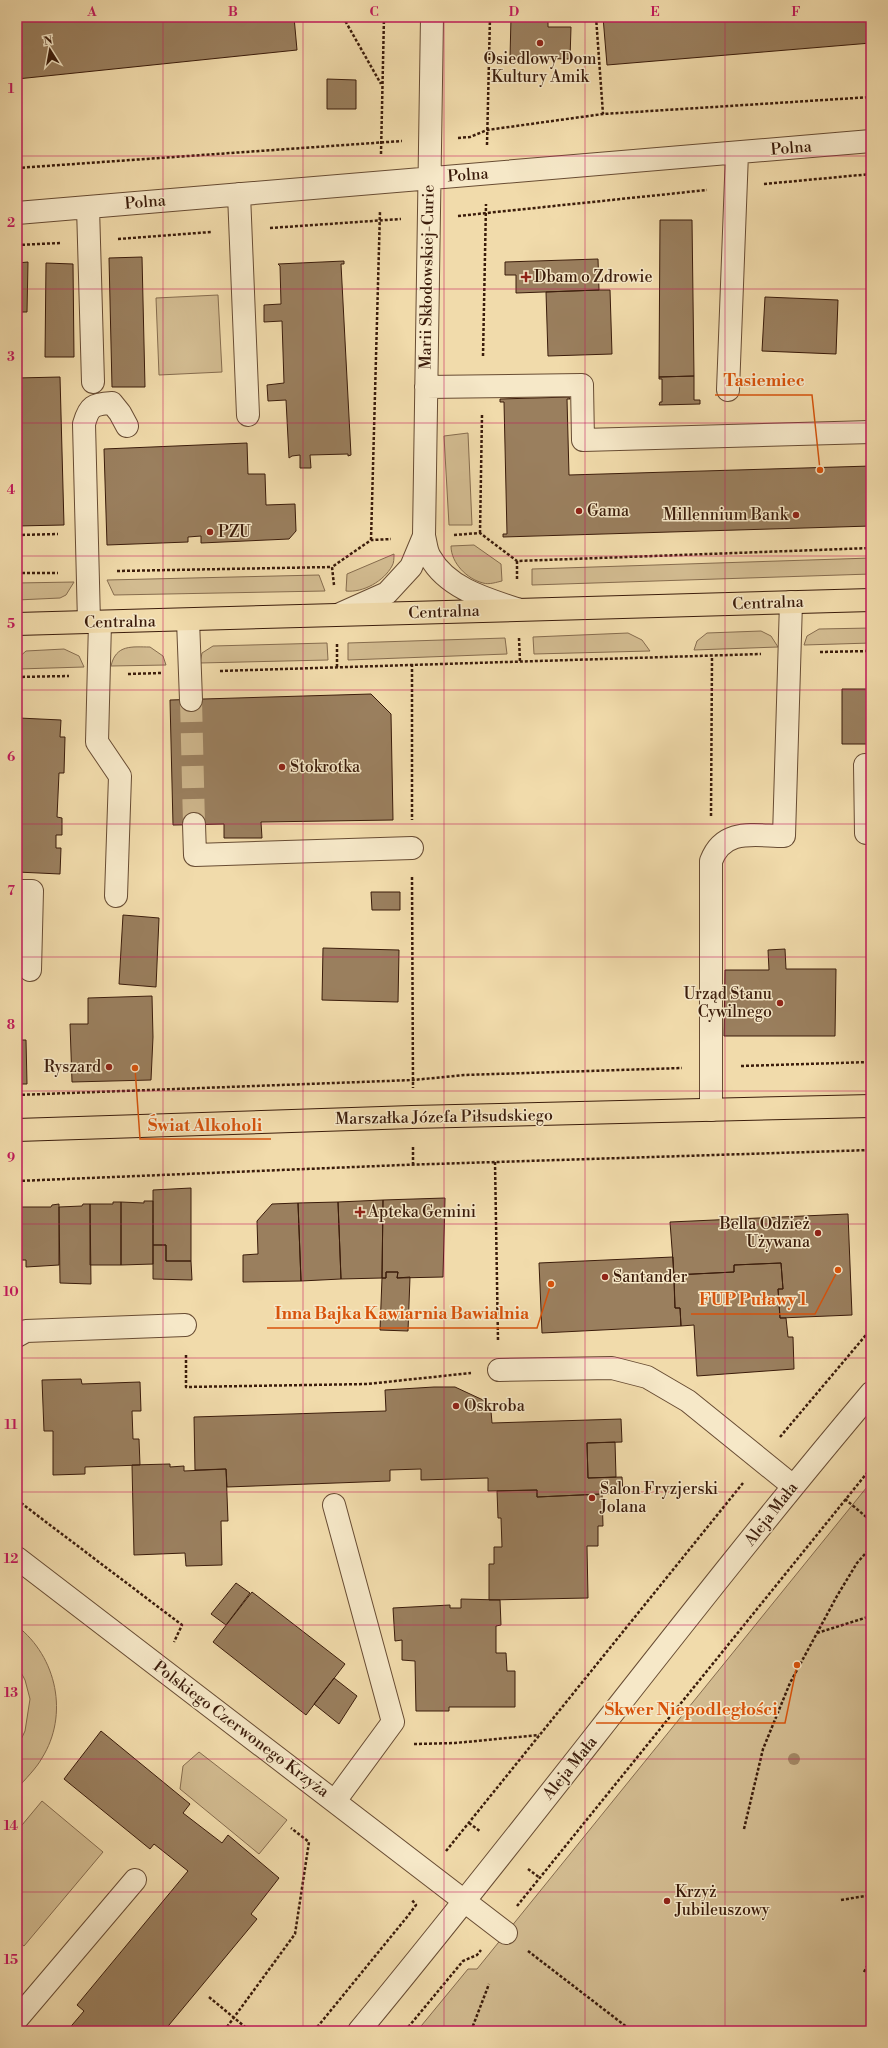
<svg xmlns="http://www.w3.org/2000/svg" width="888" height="2048" font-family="'Libre Bodoni',serif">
<rect width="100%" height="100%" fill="#f1dbab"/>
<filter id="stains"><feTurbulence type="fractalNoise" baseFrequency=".005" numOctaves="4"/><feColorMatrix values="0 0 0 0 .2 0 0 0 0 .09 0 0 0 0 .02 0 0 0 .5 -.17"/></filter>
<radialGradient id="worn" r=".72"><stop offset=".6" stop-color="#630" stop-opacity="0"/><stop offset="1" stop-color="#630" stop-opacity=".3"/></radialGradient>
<path fill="#d2bb90" stroke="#866c4e" d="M 868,261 L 871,261 L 871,338 L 870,338 Z
M 218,295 L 222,372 L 159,375 L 156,298 Z
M 468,433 L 472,525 L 449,525 L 444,436 Z
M 474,545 L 501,564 L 502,581 C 497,582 489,585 483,583 C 467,579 451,563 451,546 Z
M 394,554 C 394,558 394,563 392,566 C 384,581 363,593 346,591 L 347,574 Z
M 871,558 L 871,574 L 532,585 L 532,569 Z
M 319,575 L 325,591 L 114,595 L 107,580 Z
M 74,582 L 66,595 L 60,598 L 17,600 L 17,583 Z
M 871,628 L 871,643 L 804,645 L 807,636 L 819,629 Z
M 761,631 L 771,636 L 778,647 L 694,650 L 697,641 L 707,633 Z
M 628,633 L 642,640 L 650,651 L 534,654 L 533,637 Z
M 505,638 L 507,654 L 348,660 L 348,643 Z
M 327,643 L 328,660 L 200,663 L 202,653 L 213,646 Z
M 150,647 L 163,656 L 166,665 L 111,666 C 116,644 132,647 150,647 Z
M 64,649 L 79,656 L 84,667 L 18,669 L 18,658 L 26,651 Z
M 871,1482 L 871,2031 L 417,2031 L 468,1969 L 477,1969 Z
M 17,1626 C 57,1657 69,1715 42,1758 C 36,1769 25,1779 17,1789 L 17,1748 L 25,1731 L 30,1699 L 25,1680 L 17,1665 Z
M 199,1752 L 287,1820 L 259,1854 L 180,1789 L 183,1766 Z
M 42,1801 L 103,1852 L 24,1946 L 17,1941 L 17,1831 Z"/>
<path fill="#9a7f5e" stroke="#3b1c0b" d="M 17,17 L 294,17 L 297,50 L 17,79 Z
M 511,17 L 548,17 L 548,27 L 571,27 L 570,59 L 510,58 Z
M 603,17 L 871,17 L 871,43 L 607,65 Z
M 327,79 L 356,80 L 356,109 L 327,109 Z
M 660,220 L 692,220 L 694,376 L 659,377 Z
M 142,257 L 145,387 L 112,387 L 109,258 Z
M 598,259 L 599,290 L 516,293 L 516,275 L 505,275 L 505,262 Z
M 344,261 L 344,264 L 341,264 L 351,455 L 348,456 L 348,454 L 310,455 L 311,468 L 300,468 L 300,455 L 292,456 L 289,458 L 286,400 L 268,401 L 267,385 L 284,383 L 282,321 L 264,322 L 264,305 L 281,304 L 280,266 L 278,264 Z
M 28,262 L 27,312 L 17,312 L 17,263 Z
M 46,263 L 73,264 L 74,357 L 45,357 Z
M 599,290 L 610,290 L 612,354 L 548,356 L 546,292 Z
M 765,297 L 838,300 L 836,354 L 762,351 Z
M 694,376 L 694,400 L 700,400 L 700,404 L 659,405 L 660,402 L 662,402 L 662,379 L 659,379 L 659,377 Z
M 60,377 L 64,525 L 17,526 L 17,378 Z
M 569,397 L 570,399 L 567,399 L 569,475 L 871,466 L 871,526 L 503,537 L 503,534 L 507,534 L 504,402 L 500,402 L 500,399 Z
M 247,443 L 248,474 L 265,474 L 266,505 L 295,504 L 296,531 L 289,539 L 201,543 L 201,536 L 188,537 L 188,542 L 107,545 L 104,449 Z
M 842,689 L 871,689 L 871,744 L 842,744 Z
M 371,694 L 391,714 L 393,820 L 261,822 L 262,838 L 224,838 L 224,824 L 173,825 L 170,700 Z
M 19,718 L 61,720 L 60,737 L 65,737 L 64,773 L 59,773 L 57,817 L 62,818 L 62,835 L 56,835 L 56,848 L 61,848 L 60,874 L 17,872 L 17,735 L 19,735 Z
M 371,892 L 400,892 L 400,910 L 372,910 Z
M 123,915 L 159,918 L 156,987 L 119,984 Z
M 323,948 L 399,950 L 398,1002 L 322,1000 Z
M 785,949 L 786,969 L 836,969 L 835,1036 L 724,1036 L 725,970 L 769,970 L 768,950 Z
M 152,996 L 153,1037 L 151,1080 L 72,1082 L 70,1024 L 88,1024 L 88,998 Z
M 17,1040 L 26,1040 L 27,1084 L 17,1084 Z
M 191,1188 L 191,1261 L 166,1261 L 166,1245 L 153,1245 L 153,1190 Z
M 445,1198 L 443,1277 L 397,1278 L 398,1272 L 386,1272 L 386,1278 L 382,1278 L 383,1200 Z
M 383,1200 L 382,1278 L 341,1279 L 338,1202 Z
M 144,1201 L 153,1201 L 153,1264 L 121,1265 L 121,1202 L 144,1203 Z
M 113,1202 L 121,1202 L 121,1265 L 90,1265 L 90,1204 L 113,1204 Z
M 338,1202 L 341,1279 L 301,1281 L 298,1203 Z
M 298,1203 L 301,1281 L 243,1282 L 243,1255 L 258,1254 L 257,1221 L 272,1204 Z
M 59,1204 L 59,1265 L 26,1267 L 26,1260 L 17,1260 L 17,1207 L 51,1207 L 52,1205 Z
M 83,1204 L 90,1204 L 91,1284 L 60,1283 L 59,1207 L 82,1206 Z
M 848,1214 L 852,1315 L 780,1318 L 778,1289 L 783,1289 L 781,1263 L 734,1265 L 734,1272 L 674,1275 L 670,1222 Z
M 153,1245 L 166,1245 L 166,1261 L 191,1261 L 192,1280 L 153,1279 Z
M 673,1257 L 675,1308 L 680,1308 L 681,1326 L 542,1333 L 539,1263 Z
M 781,1263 L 783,1289 L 778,1289 L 780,1318 L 786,1318 L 788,1337 L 793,1337 L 794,1369 L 697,1376 L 694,1325 L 681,1326 L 680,1308 L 675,1308 L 674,1275 L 734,1272 L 734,1265 Z
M 386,1272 L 398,1272 L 397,1278 L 410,1277 L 408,1331 L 380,1330 L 382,1278 L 386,1278 Z
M 81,1379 L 82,1384 L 140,1382 L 141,1411 L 132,1411 L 133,1439 L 139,1439 L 140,1465 L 85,1467 L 85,1474 L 53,1475 L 53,1431 L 44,1431 L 42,1380 Z
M 434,1387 L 455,1387 L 483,1400 L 491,1411 L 492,1423 L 621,1419 L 622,1442 L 587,1443 L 588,1478 L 622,1477 L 623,1493 L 537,1497 L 537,1490 L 488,1491 L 488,1478 L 421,1480 L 421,1469 L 390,1470 L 390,1481 L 227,1487 L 226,1469 L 195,1470 L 194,1417 L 386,1411 L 385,1390 Z
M 615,1442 L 616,1477 L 588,1478 L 587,1443 Z
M 170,1464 L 170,1467 L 184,1466 L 184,1471 L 226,1469 L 228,1521 L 221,1521 L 222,1565 L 186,1566 L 185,1553 L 134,1555 L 132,1465 Z
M 537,1490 L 537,1497 L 602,1494 L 603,1526 L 598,1526 L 598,1546 L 587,1546 L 588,1598 L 489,1600 L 489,1564 L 494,1564 L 494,1547 L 502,1547 L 501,1518 L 498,1518 L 497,1491 Z
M 236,1583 L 250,1593 L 226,1625 L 211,1614 Z
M 252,1592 L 345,1664 L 306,1715 L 213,1642 Z
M 461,1599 L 500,1600 L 501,1625 L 496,1626 L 496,1653 L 506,1653 L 507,1671 L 515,1671 L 515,1707 L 449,1707 L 449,1711 L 416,1711 L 415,1661 L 402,1660 L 402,1640 L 395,1641 L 393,1608 L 450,1605 L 450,1608 L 461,1608 Z
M 334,1678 L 357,1696 L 339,1724 L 314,1704 Z
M 101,1731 L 190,1804 L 183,1813 L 222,1843 L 228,1835 L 279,1878 L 251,1914 L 257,1919 L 164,2031 L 67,2031 L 84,2011 L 77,2005 L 188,1871 L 154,1844 L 150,1849 L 64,1779 Z"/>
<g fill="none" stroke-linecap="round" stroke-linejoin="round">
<path stroke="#cdb58b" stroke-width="22" stroke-dasharray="22 11" stroke-linecap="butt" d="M 191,700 L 194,824"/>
<g stroke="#684c33" stroke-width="24">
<path id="minor" d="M 432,17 L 424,536 C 426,543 426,551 430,557 C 447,588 486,599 517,609
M 239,194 L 248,415
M 88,207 L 93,382
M 17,213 L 871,141
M 426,387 L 582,385 L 583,440 L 871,432
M 728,390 L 737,153
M 340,614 L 387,593 L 411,567 L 424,536
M 188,620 L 191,700
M 89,622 L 84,424 C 89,406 93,404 112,403 L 120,413 L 127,426
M 100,622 L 97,742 L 120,776 L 116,896
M 865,765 L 866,833
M 194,824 L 195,855 L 412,848
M 17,891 L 32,891 L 30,970
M 711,1110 L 711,861 C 724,827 755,836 784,836 L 791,602
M 17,1336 L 26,1331 L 185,1325
M 499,1370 L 612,1368 L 647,1377 L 688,1401 L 793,1486
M 334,1505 L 393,1722 L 335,1801
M 17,1558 L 506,1933
M 17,2019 L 135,1880
M 359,2031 C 533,1821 695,1601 871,1393"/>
</g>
<g stroke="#3b1c0b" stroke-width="24">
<path id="major" d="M 17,624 L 871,600
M 17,1130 L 412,1117 L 871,1106"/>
</g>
<path stroke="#3b1c0b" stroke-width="2.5" stroke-dasharray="3 2" stroke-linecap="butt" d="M 343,17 L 381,84
M 596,17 L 603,114
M 458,138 L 470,137 L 487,130 L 603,114 L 871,97
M 487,145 L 490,17
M 381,154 L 384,17
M 17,168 L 402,141
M 764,184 L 871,174
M 458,216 L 707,190
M 270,228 L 401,219
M 118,239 L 211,232
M 17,245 L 60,243
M 483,356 L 486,204
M 480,533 L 482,415
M 17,535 L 58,534
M 454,535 L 480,533 L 517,561 L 871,548
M 371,540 L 380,211
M 517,561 L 517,579
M 117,571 L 332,567
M 17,573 L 58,573
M 334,585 L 332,567 L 371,540 L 391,539
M 519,638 L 520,662
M 337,644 L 337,668
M 820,652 L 871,651
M 412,664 L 412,820
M 220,671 L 761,654
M 128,674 L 161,673
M 17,677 L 69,676
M 711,816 L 712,656
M 412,877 L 413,1088
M 741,1066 L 871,1062
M 17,1095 L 413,1080 L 464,1075 L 682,1068
M 413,1147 L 413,1165
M 495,1162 L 498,1341
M 17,1181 L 402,1165 L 871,1150
M 186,1355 L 186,1387 L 367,1384 L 471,1373
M 780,1437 L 871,1329
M 845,1499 L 871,1521
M 17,1500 L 182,1625 L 174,1642
M 817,1633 L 871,1616
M 414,1744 L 455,1743 L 539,1735
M 469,1823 L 481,1832
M 744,1829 L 763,1749 L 790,1683 L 837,1596 L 857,1563 L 871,1547
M 446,1851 L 743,1483
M 528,1869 L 540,1878
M 841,1900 L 871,1895
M 517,1906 L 871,1468
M 528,1951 L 632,2031
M 864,1972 L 871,1959
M 209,1997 L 250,2031
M 224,2031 L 295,1934 L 309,1842 L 291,1828
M 314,2031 L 407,1917 L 416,1905 L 412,1900
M 405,2031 L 463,1961 L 477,1955 L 481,1950
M 471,2031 L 489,1984"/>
<use href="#minor" stroke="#f6e8c8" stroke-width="22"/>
<use href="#major" stroke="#f1dbab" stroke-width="22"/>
</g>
<circle fill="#a28865" cx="794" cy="1759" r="6"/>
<path fill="none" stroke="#c2185b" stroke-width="1" stroke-opacity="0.55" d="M 163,17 L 163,2031M 303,17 L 303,2031M 444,17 L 444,2031M 585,17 L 585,2031M 725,17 L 725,2031M 17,156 L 871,156M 17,289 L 871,289M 17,423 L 871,423M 17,556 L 871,556M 17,690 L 871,690M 17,824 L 871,824M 17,957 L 871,957M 17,1091 L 871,1091M 17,1224 L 871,1224M 17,1358 L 871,1358M 17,1492 L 871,1492M 17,1625 L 871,1625M 17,1759 L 871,1759M 17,1892 L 871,1892"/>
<g fill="#8f2418" stroke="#f6e8c8" stroke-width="1.5">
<circle cx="540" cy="43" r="4"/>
<path d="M524 271h4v4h4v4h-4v4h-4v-4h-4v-4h4z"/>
<circle cx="579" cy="511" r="4"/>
<circle cx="796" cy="515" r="4"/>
<circle cx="210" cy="532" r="4"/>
<circle cx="282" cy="767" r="4"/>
<circle cx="780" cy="1003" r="4"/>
<circle cx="109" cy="1067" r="4"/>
<path d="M358 1206h4v4h4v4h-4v4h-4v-4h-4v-4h4z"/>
<circle cx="818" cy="1233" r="4"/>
<circle cx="605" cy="1277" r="4"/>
<circle cx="456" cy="1406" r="4"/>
<circle cx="592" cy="1498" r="4"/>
<circle cx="667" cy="1901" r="4"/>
</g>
<g text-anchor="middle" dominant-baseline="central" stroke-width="3" stroke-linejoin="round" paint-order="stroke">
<g font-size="16" fill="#3b1c0b" stroke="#f6e8c8" text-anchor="start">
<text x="540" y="59" text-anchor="middle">Osiedlowy Dom<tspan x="540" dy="18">Kultury Amik</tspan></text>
<text x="534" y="277">Dbam o Zdrowie</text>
<text x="587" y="511">Gama</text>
<text x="788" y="515" text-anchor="end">Millennium Bank</text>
<text x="218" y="532">PZU</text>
<text x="290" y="767">Stokrotka</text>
<text x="772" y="994" text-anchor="end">Urząd Stanu<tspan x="772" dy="18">Cywilnego</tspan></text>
<text x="101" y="1067" text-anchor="end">Ryszard</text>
<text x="368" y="1212">Apteka Gemini</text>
<text x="810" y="1224" text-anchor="end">Bella Odzież<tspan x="810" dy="18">Używana</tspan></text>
<text x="613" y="1277">Santander</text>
<text x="464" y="1406">Oskroba</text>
<text x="600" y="1489">Salon Fryzjerski<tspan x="600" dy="18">Jolana</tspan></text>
<text x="675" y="1892">Krzyż<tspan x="675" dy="18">Jubileuszowy</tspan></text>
</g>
<g font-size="16" fill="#3b1c0b" stroke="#f6e8c8">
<text transform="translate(791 148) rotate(-5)">Polna</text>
<text transform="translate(468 175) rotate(-4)">Polna</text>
<text transform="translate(145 202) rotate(-5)">Polna</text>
<text transform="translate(427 277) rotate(-89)">Marii Skłodowskiej-Curie</text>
<text transform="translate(768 603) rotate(-2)">Centralna</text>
<text transform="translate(444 612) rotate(-2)">Centralna</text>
<text transform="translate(120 622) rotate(-1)">Centralna</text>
<text transform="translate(444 1117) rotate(-1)">Marszałka Józefa Piłsudskiego</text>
<text transform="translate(771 1514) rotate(-52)">Aleja Mała</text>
<text transform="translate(241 1729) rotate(37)">Polskiego Czerwonego Krzyża</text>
<text transform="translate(570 1768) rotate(-51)">Aleja Mała</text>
</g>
</g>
<path fill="none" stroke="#d7530c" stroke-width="1.5" d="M820 470L812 395H715M135 1068L140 1139H271M838 1270L815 1314H691M551 1284L537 1328H267M797 1665L785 1723H596"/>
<g fill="#d7530c" stroke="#f6e8c8" stroke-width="1.5">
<circle cx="820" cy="470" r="4"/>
<circle cx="135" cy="1068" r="4"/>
<circle cx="838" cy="1270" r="4"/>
<circle cx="551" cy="1284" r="4"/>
<circle cx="797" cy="1665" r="4"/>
</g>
<g font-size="17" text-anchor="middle" font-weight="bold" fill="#d7530c" stroke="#f6e8c8" stroke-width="3" stroke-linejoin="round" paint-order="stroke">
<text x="764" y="386">Tasiemiec</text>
<text x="205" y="1131">Świat Alkoholi</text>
<text x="753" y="1305">FUP Puławy 1</text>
<text x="402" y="1319">Inna Bajka Kawiarnia Bawialnia</text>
<text x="691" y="1715">Skwer Niepodległości</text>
</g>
<rect width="888" height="2048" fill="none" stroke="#f1dbab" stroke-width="44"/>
<g transform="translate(50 50) rotate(349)" stroke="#f6e8c8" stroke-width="3" paint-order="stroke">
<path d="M0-3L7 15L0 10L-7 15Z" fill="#3b1c0b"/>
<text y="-6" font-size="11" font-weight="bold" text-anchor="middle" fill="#3b1c0b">N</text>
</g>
<rect x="22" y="22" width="844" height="2004" fill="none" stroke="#c2185b" stroke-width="1.5"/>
<g font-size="13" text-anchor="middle" font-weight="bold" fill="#c2185b">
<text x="92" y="16">A</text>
<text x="233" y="16">B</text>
<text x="374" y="16">C</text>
<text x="514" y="16">D</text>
<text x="655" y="16">E</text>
<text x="796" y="16">F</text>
<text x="11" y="93">1</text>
<text x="11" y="227">2</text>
<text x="11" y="361">3</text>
<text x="11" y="494">4</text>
<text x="11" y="628">5</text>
<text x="11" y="761">6</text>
<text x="11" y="895">7</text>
<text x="11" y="1029">8</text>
<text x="11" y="1162">9</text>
<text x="11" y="1296">10</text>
<text x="11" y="1429">11</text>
<text x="11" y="1563">12</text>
<text x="11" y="1697">13</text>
<text x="11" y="1830">14</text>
<text x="11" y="1964">15</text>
</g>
<rect width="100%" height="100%" filter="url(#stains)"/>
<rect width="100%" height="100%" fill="url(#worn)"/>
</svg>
